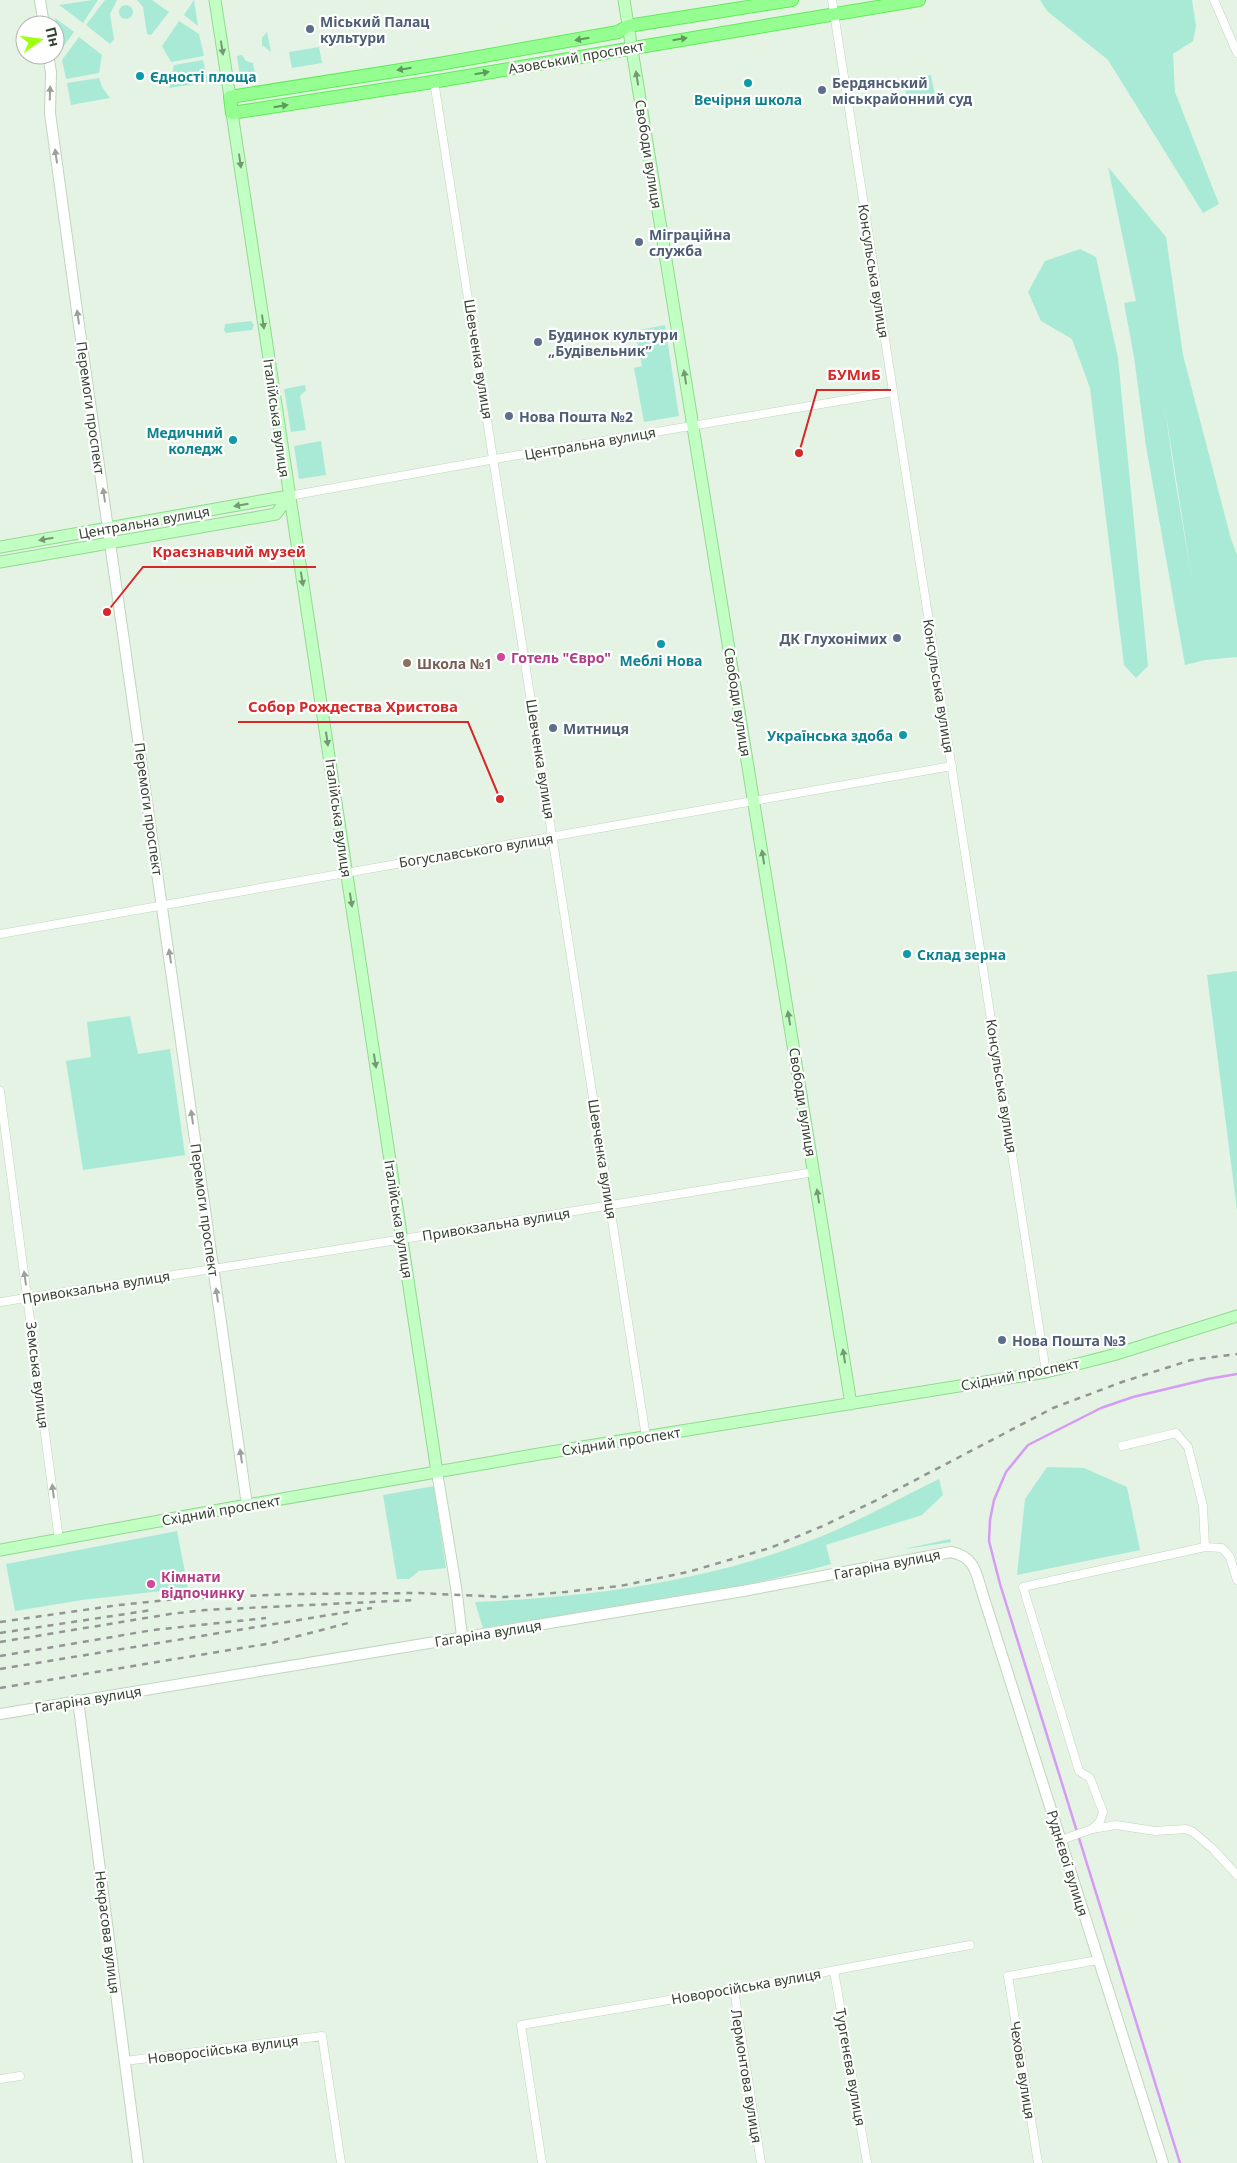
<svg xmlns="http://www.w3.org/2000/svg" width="1237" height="2163" font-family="'Noto Sans',sans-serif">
<rect width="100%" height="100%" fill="#e4f3e3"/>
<path fill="#a9ead7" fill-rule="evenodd" d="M 92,0 L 98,0 L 83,23 L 59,5 Z
M 105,0 L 117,0 L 110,14 L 114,39 L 110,44 L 86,25 Z
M 137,0 L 152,0 L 169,12 L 151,35 L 147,34 L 143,7 Z
M 194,0 L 198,26 L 184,15 Z
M 1040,0 L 1192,0 L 1196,26 L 1193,41 L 1173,54 L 1175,92 L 1219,204 L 1203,213 L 1108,60 L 1047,11 Z
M119 12a7 7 0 1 1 14 0a7 7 0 1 1-14 0Z
M 55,18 L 74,32 L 60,51 Z
M 179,21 L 199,34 L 204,56 L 171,62 L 162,46 Z
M 267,32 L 271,52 L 262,45 L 262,38 Z
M 79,37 L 102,55 L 99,73 L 66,79 L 62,60 Z
M 319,47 L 322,63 L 292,68 L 289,52 Z
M 242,55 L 246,61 L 253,63 L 255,74 L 240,76 L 237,56 Z
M 203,60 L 208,82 L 169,88 L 174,65 Z
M 931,75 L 936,101 L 908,106 L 904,80 Z
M 99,78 L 102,87 L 110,98 L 71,105 L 67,83 Z
M 1108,167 L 1166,237 L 1183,355 L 1231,539 L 1237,555 L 1237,657 L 1205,660 L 1185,665 L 1146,446 L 1134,357 L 1124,303 L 1136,301 ZM 1164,402 L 1193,586 L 1175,479 Z
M 1080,249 L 1096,257 L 1118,358 L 1148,666 L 1136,678 L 1124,665 L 1090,388 L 1072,339 L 1041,321 L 1028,292 L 1045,261 Z
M 251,321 L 254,325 L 252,330 L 226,333 L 224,330 L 225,324 Z
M 665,325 L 679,416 L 644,422 L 634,368 L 642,366 L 635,331 Z
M 305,385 L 306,390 L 300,396 L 306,430 L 291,432 L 284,389 Z
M 321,441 L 326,475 L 299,479 L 294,446 Z
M 1237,971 L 1237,1210 L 1207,975 Z
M 130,1016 L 138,1054 L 170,1049 L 185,1155 L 83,1170 L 66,1061 L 91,1057 L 87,1022 Z
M 1047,1467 L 1084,1468 L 1127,1487 L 1140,1550 L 1017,1575 L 1025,1499 Z
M 939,1479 L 943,1495 L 922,1515 L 826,1545 L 831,1564 C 718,1596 599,1609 483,1628 L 475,1602 C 597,1597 721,1580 834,1531 C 870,1515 904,1496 939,1479 Z
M 434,1486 L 446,1568 L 419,1571 L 409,1579 L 397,1579 L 383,1495 Z
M 177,1531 L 188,1588 L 82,1600 L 15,1611 L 6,1564 Z
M 950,1539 L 951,1542 L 906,1549 L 908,1548 Z"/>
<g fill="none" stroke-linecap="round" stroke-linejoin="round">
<path stroke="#d69bf4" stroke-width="2.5" d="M 1180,2163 L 1000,1584 L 989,1541 L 990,1520 L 994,1500 L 1006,1472 L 1028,1445 L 1101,1408 L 1133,1397 L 1208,1379 L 1237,1374"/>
<g stroke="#bfd7bd" stroke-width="9">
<path id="minor" d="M 832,0 L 1046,1372
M 1214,0 L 1237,53
M 434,81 L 646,1437
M 289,496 L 495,459 L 893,392
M 0,934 L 952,766
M 0,1091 L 59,1540
M 0,1302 L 360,1246 L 814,1172
M 1205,1547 L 1222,1548 L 1230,1557 L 1237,1580
M 1092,1829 L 1100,1821 L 1103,1812 L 1090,1778 L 1079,1771 L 1023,1587 L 1205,1547 L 1203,1506 L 1188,1447 L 1176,1433 L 1122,1446
M 1061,1840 L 1092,1829 L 1116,1825 L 1155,1831 L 1186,1829 L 1193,1832 L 1213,1849 L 1237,1875
M 834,1971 L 867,2163
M 734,1989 L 761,2163
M 125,2061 L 322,2036 L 341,2163
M 0,2079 L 20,2076
M 542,2163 L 521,2025 L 734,1989 L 970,1945
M 1038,2163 L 1008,1976 L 1098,1960"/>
</g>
<g stroke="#bfd7bd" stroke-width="12">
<path id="tertiary" d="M 40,0 L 44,25
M 48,55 L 51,72 L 50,113 L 78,318 L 247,1505
M 437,1472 L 456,1587 L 462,1636
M 78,1700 L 138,2163
M 0,1714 L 743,1591 L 951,1552 C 976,1557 976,1574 983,1595 L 1163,2163"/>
</g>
<g stroke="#93d992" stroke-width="13">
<path id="secondary" d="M 215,0 L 230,97
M 624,0 L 851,1404
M 232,113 L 437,1472
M 0,547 L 289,496
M 0,562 L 276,514 L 289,496
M 0,1550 L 247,1505 L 539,1454 L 1046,1372 L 1113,1355 L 1237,1316"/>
</g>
<g stroke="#61eb5a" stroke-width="14">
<path id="primary" d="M 792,0 L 628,26 L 618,32 L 439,64 L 230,97 L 232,113 L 426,83 L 919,0"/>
</g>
<use href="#minor" stroke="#fff" stroke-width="8"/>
<use href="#tertiary" stroke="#fff" stroke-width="10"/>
<use href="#secondary" stroke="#c1ffc2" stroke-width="11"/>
<use href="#primary" stroke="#94ff90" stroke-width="12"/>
<path stroke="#949494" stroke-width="2.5" stroke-dasharray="6 6" stroke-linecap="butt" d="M 0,1622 L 119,1605 L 177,1599 L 294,1594 L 417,1593 L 504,1597 L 565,1592 L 620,1586 L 688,1572 L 770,1548 L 825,1525 L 879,1499 L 1053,1408 L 1122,1382 L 1191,1360 L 1237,1354
M 0,1633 L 152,1610
M 0,1642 L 170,1614 L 205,1610 L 414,1600
M 0,1656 L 153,1630 L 266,1618
M 0,1669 L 372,1608
M 0,1688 L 272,1643 L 352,1622"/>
</g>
<defs><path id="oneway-solid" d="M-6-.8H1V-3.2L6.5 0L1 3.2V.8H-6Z" transform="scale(1.25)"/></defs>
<g fill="#60995d">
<use href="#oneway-solid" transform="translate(582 39) rotate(170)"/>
<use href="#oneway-solid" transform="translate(680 39) rotate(-9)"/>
<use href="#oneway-solid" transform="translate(404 69) rotate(171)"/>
<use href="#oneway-solid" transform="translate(482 73) rotate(-10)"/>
<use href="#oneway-solid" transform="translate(281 106) rotate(-9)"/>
</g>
<g fill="#759973">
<use href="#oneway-solid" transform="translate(222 48) rotate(81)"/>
<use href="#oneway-solid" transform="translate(637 78) rotate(-99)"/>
<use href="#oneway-solid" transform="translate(240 161) rotate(82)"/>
<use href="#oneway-solid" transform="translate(263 322) rotate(82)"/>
<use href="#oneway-solid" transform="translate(685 377) rotate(-99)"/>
<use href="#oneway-solid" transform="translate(241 505) rotate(170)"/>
<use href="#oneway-solid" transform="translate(46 539) rotate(170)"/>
<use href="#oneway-solid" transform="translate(302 579) rotate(81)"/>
<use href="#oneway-solid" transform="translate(327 739) rotate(82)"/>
<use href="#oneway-solid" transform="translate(763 857) rotate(-99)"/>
<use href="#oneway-solid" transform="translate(351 900) rotate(81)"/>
<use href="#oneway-solid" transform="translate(789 1018) rotate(-99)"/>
<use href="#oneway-solid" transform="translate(375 1061) rotate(81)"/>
<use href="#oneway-solid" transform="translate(818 1196) rotate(-99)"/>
<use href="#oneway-solid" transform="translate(844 1356) rotate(-99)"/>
</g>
<g fill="#9aa299">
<use href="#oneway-solid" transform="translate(50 93) rotate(-88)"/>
<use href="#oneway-solid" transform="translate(56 156) rotate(-98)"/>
<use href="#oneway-solid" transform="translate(78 317) rotate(-98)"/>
<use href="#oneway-solid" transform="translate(104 495) rotate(-98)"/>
<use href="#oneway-solid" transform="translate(170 956) rotate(-98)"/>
<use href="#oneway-solid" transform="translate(192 1117) rotate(-98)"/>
<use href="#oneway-solid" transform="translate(25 1278) rotate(-98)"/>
<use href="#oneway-solid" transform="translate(217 1295) rotate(-98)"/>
<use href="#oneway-solid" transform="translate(241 1456) rotate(-98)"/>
<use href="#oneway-solid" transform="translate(53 1491) rotate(-97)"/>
</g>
<g fill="#5c6f8a" stroke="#fff" stroke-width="2">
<circle cx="310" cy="29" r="5"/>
<circle cx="822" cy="90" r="5"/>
<circle cx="639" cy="242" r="5"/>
<circle cx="538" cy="342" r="5"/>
<circle cx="509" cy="416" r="5"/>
<circle cx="897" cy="638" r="5"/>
<circle cx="553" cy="728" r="5"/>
<circle cx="1002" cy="1340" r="5"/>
</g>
<g fill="#0f9aa8" stroke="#fff" stroke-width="2">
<circle cx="140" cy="76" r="5"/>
<circle cx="748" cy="83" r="5"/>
<circle cx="233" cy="440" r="5"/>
<circle cx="661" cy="644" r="5"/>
<circle cx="903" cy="735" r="5"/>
<circle cx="907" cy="954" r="5"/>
</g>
<g fill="#d1479c" stroke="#fff" stroke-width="2">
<circle cx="501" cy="657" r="5"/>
<circle cx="151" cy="1584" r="5"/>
</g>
<circle fill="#8d6e63" stroke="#fff" stroke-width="2" cx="407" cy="663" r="5"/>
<g text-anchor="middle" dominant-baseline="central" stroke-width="4.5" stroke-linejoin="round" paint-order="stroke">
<g font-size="14" font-weight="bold" fill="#4e5e75" stroke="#fff" text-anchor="start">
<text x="320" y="21">Міський Палац<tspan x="320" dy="16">культури</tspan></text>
<text x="832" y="82">Бердянський<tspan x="832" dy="16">міськрайонний суд</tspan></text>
<text x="649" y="234">Міграційна<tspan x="649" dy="16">служба</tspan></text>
<text x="548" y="334">Будинок культури<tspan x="548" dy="16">„Будівельник”</tspan></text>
<text x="519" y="416">Нова Пошта №2</text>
<text x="887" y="638" text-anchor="end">ДК Глухонімих</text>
<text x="563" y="728">Митниця</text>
<text x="1012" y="1340">Нова Пошта №3</text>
</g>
<g font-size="14" fill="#364533" stroke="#fff">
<text transform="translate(576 57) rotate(-10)">Азовський проспект</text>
<text transform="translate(649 154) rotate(81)">Свободи вулиця</text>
<text transform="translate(874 271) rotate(81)">Консульська вулиця</text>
<text transform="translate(479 359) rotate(81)">Шевченка вулиця</text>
<text transform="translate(91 408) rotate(82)">Перемоги проспект</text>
<text transform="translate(277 418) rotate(82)">Італійська вулиця</text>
<text transform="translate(590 443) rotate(-10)">Центральна вулиця</text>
<text transform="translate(144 522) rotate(-10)">Центральна вулиця</text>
<text transform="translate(939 686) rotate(81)">Консульська вулиця</text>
<text transform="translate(738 702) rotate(81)">Свободи вулиця</text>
<text transform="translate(541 759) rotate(81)">Шевченка вулиця</text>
<text transform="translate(149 809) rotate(82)">Перемоги проспект</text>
<text transform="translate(339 818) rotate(82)">Італійська вулиця</text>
<text transform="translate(476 850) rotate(-9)">Богуславського вулиця</text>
<text transform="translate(1002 1086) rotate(81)">Консульська вулиця</text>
<text transform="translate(803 1102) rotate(81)">Свободи вулиця</text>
<text transform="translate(603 1159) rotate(81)">Шевченка вулиця</text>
<text transform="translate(205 1210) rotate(82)">Перемоги проспект</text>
<text transform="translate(399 1219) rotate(81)">Італійська вулиця</text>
<text transform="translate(496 1224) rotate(-9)">Привокзальна вулиця</text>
<text transform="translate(96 1287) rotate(-9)">Привокзальна вулиця</text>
<text transform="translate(1020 1374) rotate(-11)">Східний проспект</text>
<text transform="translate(38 1375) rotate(83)">Земська вулиця</text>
<text transform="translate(621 1441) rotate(-9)">Східний проспект</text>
<text transform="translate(221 1510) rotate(-10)">Східний проспект</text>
<text transform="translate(887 1564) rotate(-11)">Гагаріна вулиця</text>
<text transform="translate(488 1633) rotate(-9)">Гагаріна вулиця</text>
<text transform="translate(88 1699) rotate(-9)">Гагаріна вулиця</text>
<text transform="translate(1068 1863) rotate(73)">Руднєвої вулиця</text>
<text transform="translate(108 1932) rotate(83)">Некрасова вулиця</text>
<text transform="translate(746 1986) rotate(-10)">Новоросійська вулиця</text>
<text transform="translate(223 2049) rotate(-7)">Новоросійська вулиця</text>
<text transform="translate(851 2067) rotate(80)">Тургенєва вулиця</text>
<text transform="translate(1023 2070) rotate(81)">Чехова вулиця</text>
<text transform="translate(747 2076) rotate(81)">Лермонтова вулиця</text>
</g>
<g font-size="14" font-weight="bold" fill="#0d838f" stroke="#fff" text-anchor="start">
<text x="150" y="76">Єдності площа</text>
<text x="748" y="99" text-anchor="middle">Вечірня школа</text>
<text x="223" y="432" text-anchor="end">Медичний<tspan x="223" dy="16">коледж</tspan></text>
<text x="661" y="660" text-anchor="middle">Меблі Нова</text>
<text x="893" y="735" text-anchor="end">Українська здоба</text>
<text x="917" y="954">Склад зерна</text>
</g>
<g font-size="14" font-weight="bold" fill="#b23c85" stroke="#fff" text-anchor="start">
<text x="511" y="657">Готель "Євро"</text>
<text x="161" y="1576">Кімнати<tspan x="161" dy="16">відпочинку</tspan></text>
</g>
<g font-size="14" font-weight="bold" fill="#785e54" stroke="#fff" text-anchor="start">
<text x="417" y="663">Школа №1</text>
</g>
</g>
<path fill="none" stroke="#d62828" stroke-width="2" d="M799 453L817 390H891M107 612L143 567H316M500 799L468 722H238"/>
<g fill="#d62828" stroke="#fff" stroke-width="2">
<circle cx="799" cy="453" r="5"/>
<circle cx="107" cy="612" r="5"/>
<circle cx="500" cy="799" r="5"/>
</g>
<g font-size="15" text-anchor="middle" font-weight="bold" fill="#d62828" stroke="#fff" stroke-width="4.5" stroke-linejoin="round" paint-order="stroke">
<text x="854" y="380">БУМиБ</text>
<text x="229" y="557">Краєзнавчий музей</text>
<text x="353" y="712">Собор Рождества Христова</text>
</g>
<g transform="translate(40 40) rotate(76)"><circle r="24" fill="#ffffff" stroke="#afb5ad"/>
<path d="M0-4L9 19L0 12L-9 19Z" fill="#9eff0e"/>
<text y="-8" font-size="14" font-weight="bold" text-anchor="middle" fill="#364533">Пн</text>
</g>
</svg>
